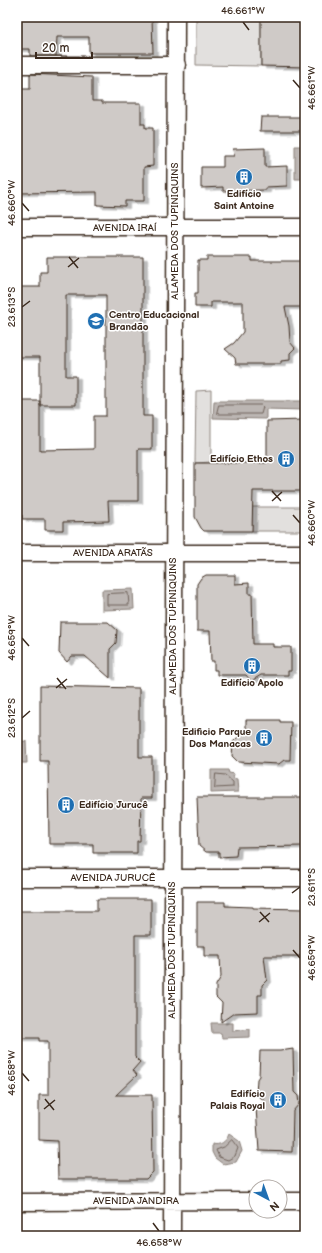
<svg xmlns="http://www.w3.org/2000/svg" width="322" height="1253" font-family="'Balsamiq Sans',sans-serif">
<defs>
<filter id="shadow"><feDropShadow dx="4.5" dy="2.5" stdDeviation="0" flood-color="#0004"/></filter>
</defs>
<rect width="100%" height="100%" fill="#fff"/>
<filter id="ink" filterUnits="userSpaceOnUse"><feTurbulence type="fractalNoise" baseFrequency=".025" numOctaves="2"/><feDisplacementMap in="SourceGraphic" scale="8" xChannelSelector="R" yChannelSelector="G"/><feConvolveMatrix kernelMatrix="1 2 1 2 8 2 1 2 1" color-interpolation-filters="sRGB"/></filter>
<g filter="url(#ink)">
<path fill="#e2e0de" stroke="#8e857e" d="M 196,17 L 261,17 L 261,66 L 196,65 Z
M 211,390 L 211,462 L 195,463 L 196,391 Z
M 252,507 L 305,507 L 305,531 L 252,531 Z"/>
<path fill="#bcb6b3" stroke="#887e77" d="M 295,146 L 300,146 L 305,149 L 304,165 L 305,179 L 295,179 Z
M 214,401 L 303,401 L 303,410 L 266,409 L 266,419 L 213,418 Z
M 133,589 L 134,609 L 102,610 L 102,590 Z
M 26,741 L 27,763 L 17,763 L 17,742 Z
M 211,770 L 228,770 L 229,773 L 234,774 L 233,778 L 237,779 L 238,792 L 211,793 Z
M 211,1023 L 233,1023 L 233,1031 L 250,1029 L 250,1037 L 222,1038 L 221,1033 L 212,1033 Z
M 229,1134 L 239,1141 L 242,1151 L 236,1162 L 223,1164 L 215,1158 L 212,1152 L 212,1144 C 220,1146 226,1142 229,1134 Z"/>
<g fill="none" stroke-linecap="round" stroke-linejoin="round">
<path stroke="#6f625a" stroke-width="1" d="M 219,405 L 261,405 L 263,407 L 261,414 L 219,414 L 217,413 Z
M 128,593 L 129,605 L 107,605 L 107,594 Z
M 216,774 L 225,775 L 233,782 L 233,787 L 215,788 Z
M 232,1140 L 238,1148 L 235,1156 L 228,1160 L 219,1157 L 216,1150 L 224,1147 Z"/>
</g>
<path fill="#cfcac7" stroke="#3b2a1e" filter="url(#shadow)" d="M 17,17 L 152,17 L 153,53 L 89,53 L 89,37 L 57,37 L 56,56 L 30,56 L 30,49 L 17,49 Z
M 261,17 L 305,17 L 305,67 L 261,66 Z
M 30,74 L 92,77 L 92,101 L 102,101 L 102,103 L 141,103 L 141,124 L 145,124 L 145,128 L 153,128 L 153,166 L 144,167 L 144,201 L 125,201 L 125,206 L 97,205 L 97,192 L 18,193 L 17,89 L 30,89 Z
M 261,117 L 305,117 L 305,131 L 260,131 Z
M 265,148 L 265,167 L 287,166 L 287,186 L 266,187 L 266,190 L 223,191 L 223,187 L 201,188 L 201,167 L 223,167 L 223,156 L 234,156 L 233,149 Z
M 47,257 L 143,257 L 143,416 L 152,416 L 152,449 L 138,449 L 138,501 L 108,501 L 109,521 L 63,522 L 63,530 L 45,530 L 45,519 L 22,519 L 22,515 L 17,515 L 17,401 L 40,401 L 40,450 L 94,449 L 94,416 L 106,416 L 106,295 L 66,295 L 66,376 L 76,376 L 76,405 L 40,405 L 40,357 L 17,357 L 17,287 L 40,287 L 40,272 L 47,272 Z
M 207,257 L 252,257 L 252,261 L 302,261 L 302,293 L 305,293 L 305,307 L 285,307 L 289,326 L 290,342 L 295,348 L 290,353 L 290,360 L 281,361 L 281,364 L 236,364 L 235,358 L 225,349 L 234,343 L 243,332 L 243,302 L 211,302 L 211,307 L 195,307 L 195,293 L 198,293 L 198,260 L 207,260 Z
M 304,420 L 304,491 L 253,491 L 252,531 L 204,531 L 201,528 L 195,517 L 195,463 L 267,463 L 267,421 Z
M 206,575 L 235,575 L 235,584 L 249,583 L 249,594 L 252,594 L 253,644 L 273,644 L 273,647 L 291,647 L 291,671 L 288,671 L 288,675 L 261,675 L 251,681 L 246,675 L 217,675 L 217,670 L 214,670 L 214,661 L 211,661 L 210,631 L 197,631 L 197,584 L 201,578 Z
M 60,622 L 108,622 L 117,630 L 116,643 L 110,649 L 110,678 L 85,656 L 72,656 L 67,662 L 59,653 Z
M 40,686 L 139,688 L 139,757 L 152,757 L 152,798 L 141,798 L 140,841 L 137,841 L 137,853 L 93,853 L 93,844 L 49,844 L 48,761 L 40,761 Z
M 246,720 L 280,720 L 280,722 L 291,722 L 290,760 L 284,760 L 279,764 L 238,762 L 232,756 L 233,742 L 240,735 L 240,730 L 246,730 Z
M 197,797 L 305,797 L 305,846 L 237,847 L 236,856 L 219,857 L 219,852 L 206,852 L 199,846 Z
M 97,899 L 151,899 L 151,935 L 135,935 L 135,1057 L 140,1062 L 133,1070 L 137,1075 L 116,1095 L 152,1095 L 153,1172 L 146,1179 L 58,1179 L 57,1141 L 39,1140 L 39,1095 L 48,1095 L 48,1041 L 39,1041 L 39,1038 L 17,1038 L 17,911 L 97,911 Z
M 197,902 L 225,902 L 225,906 L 253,907 L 253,908 L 305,909 L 305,956 L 264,956 L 267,980 L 262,985 L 262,995 L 258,995 L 258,1012 L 234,1013 L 221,1022 L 222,1003 L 216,997 L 216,985 L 221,977 L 220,956 L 204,956 L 204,946 L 197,946 Z
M 293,1049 L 294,1092 L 298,1096 L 299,1104 L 293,1111 L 292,1152 L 259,1151 L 256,1108 L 265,1101 L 256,1094 L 257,1079 L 259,1076 L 260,1051 L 280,1051 Z"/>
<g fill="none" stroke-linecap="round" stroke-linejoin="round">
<g stroke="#3b2a1e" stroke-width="19">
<path id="minor" d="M 17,65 L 177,65
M 17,227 L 305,227
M 17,553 L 305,553
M 17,878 L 305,878
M 280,1201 L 305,1201
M 17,1202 L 256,1201
M 172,1236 L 176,17"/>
</g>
<use href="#minor" stroke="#fff" stroke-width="16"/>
</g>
</g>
<path fill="none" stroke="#3b2a1e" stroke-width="1.5" d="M 243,22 L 249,30M 293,80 L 300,88M 22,203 L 29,211M 69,257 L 78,268M 68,267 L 79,258M 22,307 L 30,301M 272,491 L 281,501M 272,501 L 282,492M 293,515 L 300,523M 22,638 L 29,646M 57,678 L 66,689M 56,688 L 67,679M 22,718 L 30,711M 292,893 L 300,887M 260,912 L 269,922M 259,922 L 270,913M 293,950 L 300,958M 22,1073 L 29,1081M 45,1099 L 54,1110M 44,1109 L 55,1100M 153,1223 L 159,1231"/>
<defs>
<g id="building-disc" transform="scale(0.9)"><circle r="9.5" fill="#1f6fb2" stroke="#fff"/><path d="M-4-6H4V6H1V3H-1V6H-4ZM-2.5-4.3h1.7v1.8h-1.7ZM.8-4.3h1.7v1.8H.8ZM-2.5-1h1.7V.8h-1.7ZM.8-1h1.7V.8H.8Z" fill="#fff"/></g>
<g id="school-disc" transform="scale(0.9)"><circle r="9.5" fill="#1f6fb2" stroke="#fff"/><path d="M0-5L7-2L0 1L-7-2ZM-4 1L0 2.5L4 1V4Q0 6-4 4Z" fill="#fff"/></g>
</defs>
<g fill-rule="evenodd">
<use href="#building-disc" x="244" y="177"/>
<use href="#school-disc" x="96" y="321"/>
<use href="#building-disc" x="286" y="459"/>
<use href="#building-disc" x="252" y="666"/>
<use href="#building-disc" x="264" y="738"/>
<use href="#building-disc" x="66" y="805"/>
<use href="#building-disc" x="278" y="1100"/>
</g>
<g text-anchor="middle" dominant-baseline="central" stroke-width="3" stroke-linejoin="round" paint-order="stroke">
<g font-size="10" font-weight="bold" fill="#3b2a1e" stroke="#fff" text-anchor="end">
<text x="244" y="194" text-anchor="middle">Edifício<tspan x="244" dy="12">Saint Antoine</tspan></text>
<text x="109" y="315" text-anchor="start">Centro Educacional<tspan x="109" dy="12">Brandão</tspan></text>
<text x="273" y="459">Edifício Ethos</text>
<text x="252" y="683" text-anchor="middle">Edifício Apolo</text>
<text x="251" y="732">Edificio Parque<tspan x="251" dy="12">Dos Manacas</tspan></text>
<text x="79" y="805" text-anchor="start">Edifício Jurucê</text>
<text x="265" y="1094">Edifício<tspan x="265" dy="12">Palais Royal</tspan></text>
</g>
<g font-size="10" fill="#3b2a1e" stroke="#fff">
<text x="125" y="228">AVENIDA IRAÍ</text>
<text transform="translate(175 231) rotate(-90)">ALAMEDA DOS TUPINIQUINS</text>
<text x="113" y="553">AVENIDA ARATÃS</text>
<text transform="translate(173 626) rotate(-90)">ALAMEDA DOS TUPINIQUINS</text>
<text x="113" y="878">AVENIDA JURUCÊ</text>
<text transform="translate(172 950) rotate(-90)">ALAMEDA DOS TUPINIQUINS</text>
<text x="136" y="1201">AVENIDA JANDIRA</text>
</g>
</g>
<rect width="322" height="1253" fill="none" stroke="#fff" stroke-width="44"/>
<g transform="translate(268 1199) rotate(139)"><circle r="19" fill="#ffffff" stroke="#b1aaa5"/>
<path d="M0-3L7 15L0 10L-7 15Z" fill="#1f6fb2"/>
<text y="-6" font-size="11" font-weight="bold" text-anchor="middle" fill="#3b2a1e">N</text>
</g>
<path d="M36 52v6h56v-6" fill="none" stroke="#3b2a1e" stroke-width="2"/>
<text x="42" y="52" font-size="12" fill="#3b2a1e" stroke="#ffffff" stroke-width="3" paint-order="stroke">20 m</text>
<rect x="22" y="22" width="278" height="1209" fill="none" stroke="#3b2a1e" stroke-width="1.5"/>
<g font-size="10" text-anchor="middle" fill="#3b2a1e">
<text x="243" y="14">46.661°W</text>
<text transform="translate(311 88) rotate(-90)" y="4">46.661°W</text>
<text transform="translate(11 203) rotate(-90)" y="4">46.660°W</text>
<text transform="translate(11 307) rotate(-90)" y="4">23.613°S</text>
<text transform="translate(311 523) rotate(-90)" y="4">46.660°W</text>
<text transform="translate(11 638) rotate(-90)" y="4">46.659°W</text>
<text transform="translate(11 718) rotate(-90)" y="4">23.612°S</text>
<text transform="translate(311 887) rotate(-90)" y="4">23.611°S</text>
<text transform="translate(311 958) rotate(-90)" y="4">46.659°W</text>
<text transform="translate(11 1073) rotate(-90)" y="4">46.658°W</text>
<text x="159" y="1246">46.658°W</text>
</g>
</svg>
